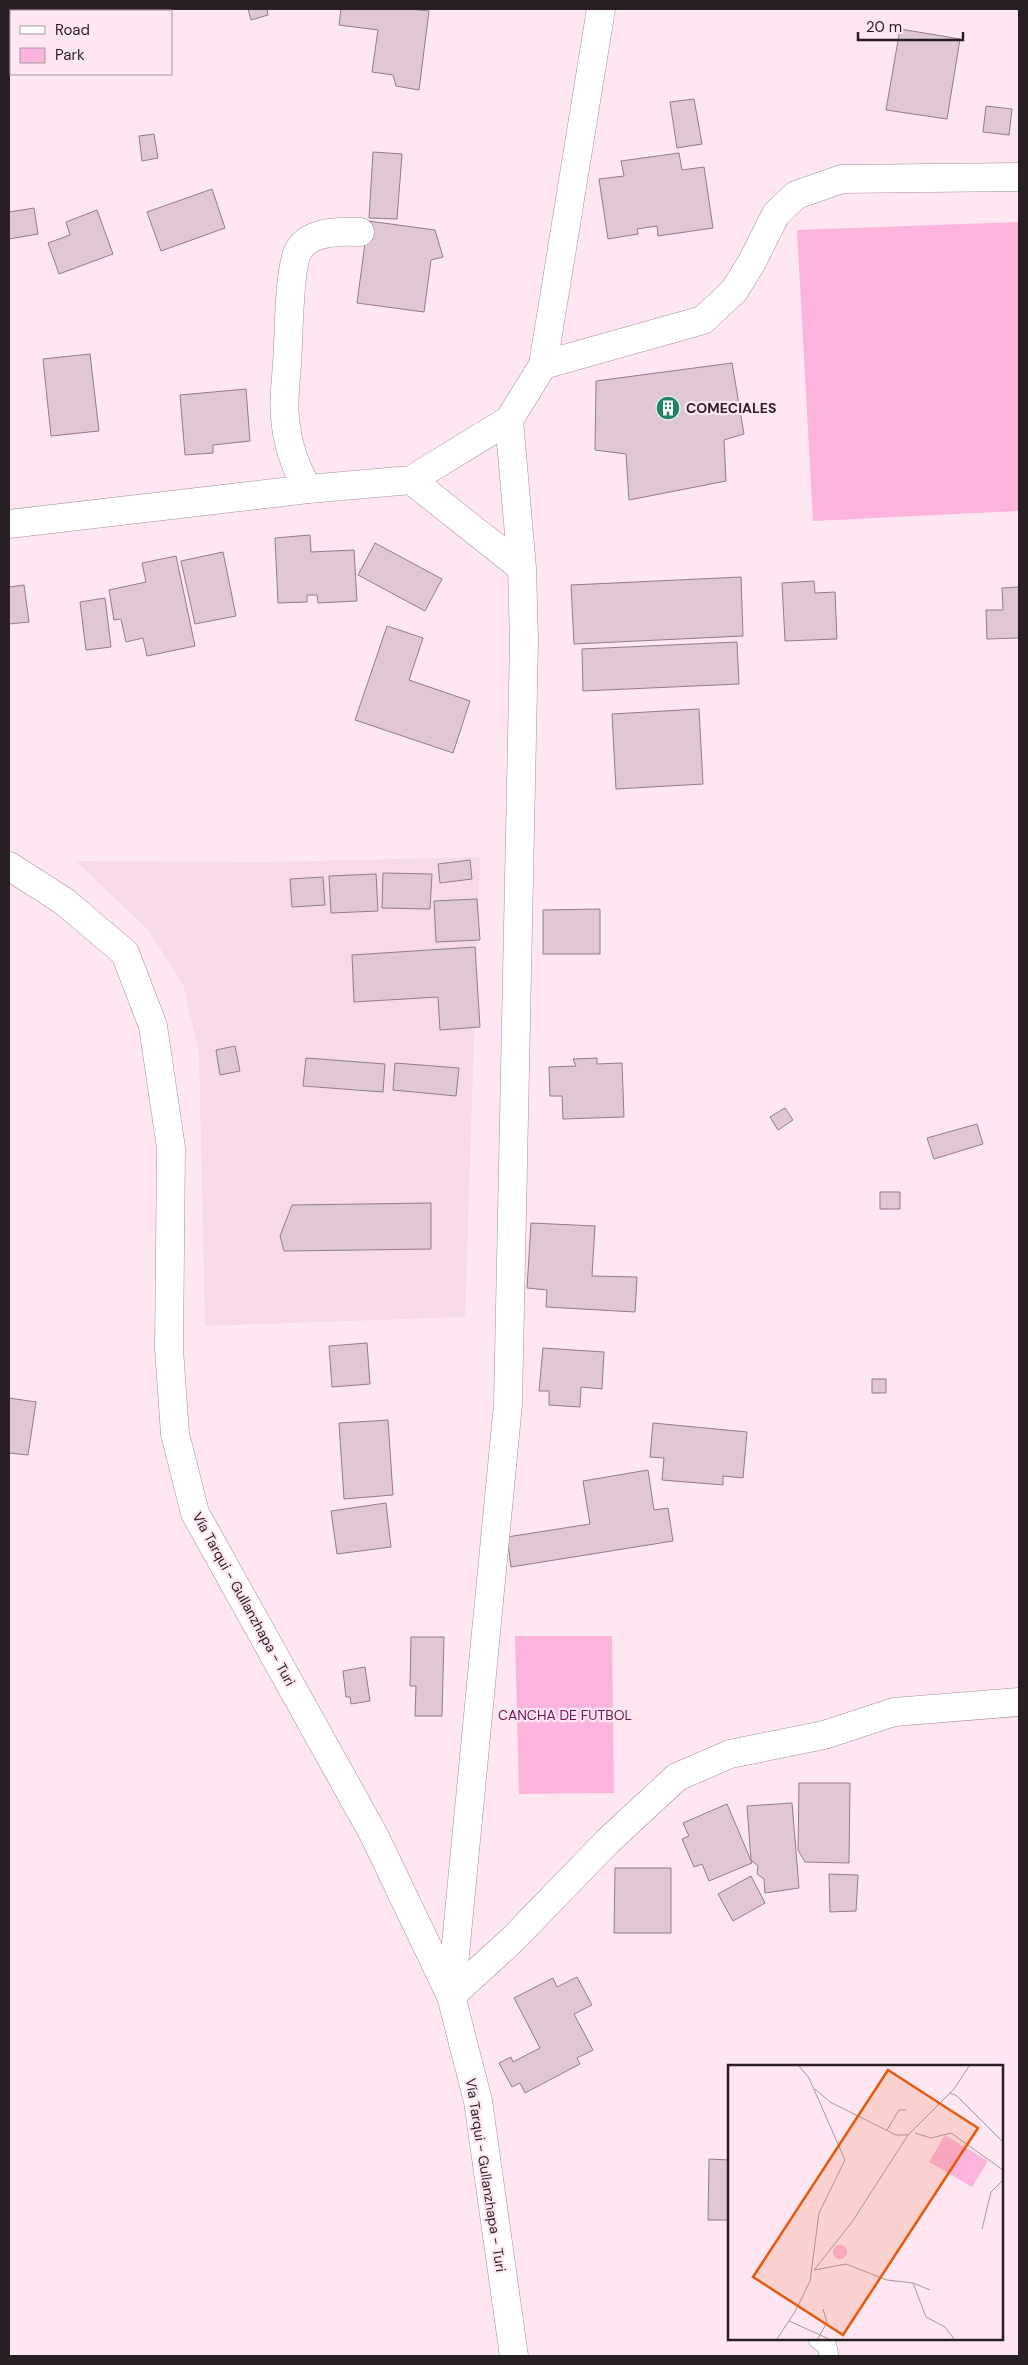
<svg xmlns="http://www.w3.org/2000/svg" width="1028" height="2365" font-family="'DM Sans',sans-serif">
<rect width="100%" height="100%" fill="#fee7f2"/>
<path fill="#f8d9e9" d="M 480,857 L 465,1317 L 205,1326 L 199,1054 L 183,984 L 148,930 L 76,861 L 270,862 Z"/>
<path fill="#fdb4dc" d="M 1019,222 L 1019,511 L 813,521 L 797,230 Z
M 515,1636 L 612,1636 L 614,1793 L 519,1794 Z"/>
<path fill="#dfc8d4" stroke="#917d87" d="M 248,9 L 267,9 L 268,15 L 251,20 Z
M 341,9 L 409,9 L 429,11 L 419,90 L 396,86 L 393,75 L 372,72 L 378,30 L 339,25 Z
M 900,29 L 960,39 L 947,119 L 886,110 Z
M 694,99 L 702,144 L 677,148 L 670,102 Z
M 986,106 L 1012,109 L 1009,135 L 983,132 Z
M 154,134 L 158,158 L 142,161 L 139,136 Z
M 373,152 L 402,154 L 397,219 L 369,218 Z
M 679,153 L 682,170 L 704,167 L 713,228 L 658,236 L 657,226 L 637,229 L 638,234 L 608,239 L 599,179 L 624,176 L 621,161 Z
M 212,189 L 225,228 L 161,251 L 147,212 Z
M 34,208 L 38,234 L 9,239 L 9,212 Z
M 97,210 L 113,254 L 59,274 L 48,243 L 70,235 L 66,222 Z
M 368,221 L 435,230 L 443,257 L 431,260 L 424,312 L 357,303 Z
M 90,354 L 99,431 L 51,436 L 43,359 Z
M 732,363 L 744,434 L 724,440 L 726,481 L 629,500 L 626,454 L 595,450 L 596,381 Z
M 246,389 L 250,441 L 213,445 L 213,453 L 185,455 L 180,395 Z
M 310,535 L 311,552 L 354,550 L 357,601 L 318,603 L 317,595 L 307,595 L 307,602 L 278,603 L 275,538 Z
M 375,543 L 442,579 L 425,611 L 358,575 Z
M 223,552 L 236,616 L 195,624 L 181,561 Z
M 176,556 L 195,646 L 147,656 L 143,638 L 126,642 L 121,619 L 114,620 L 109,590 L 146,582 L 142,563 Z
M 741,577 L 743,636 L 574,644 L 571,585 Z
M 814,581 L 815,593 L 835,592 L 837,639 L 785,641 L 782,583 Z
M 24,585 L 29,622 L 9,624 L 9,587 Z
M 1019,587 L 1019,638 L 987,639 L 986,610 L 1003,610 L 1002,588 Z
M 105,598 L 111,647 L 86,650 L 80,602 Z
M 387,626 L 423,638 L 409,680 L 470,701 L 453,753 L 355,720 Z
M 737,642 L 739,684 L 583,691 L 582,649 Z
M 699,709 L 703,784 L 616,789 L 612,714 Z
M 470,860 L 472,879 L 440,883 L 438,864 Z
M 383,873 L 432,874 L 430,909 L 382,908 Z
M 376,874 L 378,911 L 331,913 L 329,876 Z
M 323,877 L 325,905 L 292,907 L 290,879 Z
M 477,899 L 480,940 L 436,942 L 434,901 Z
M 600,909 L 600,954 L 543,954 L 543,910 Z
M 475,947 L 480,1027 L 440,1030 L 438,997 L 354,1002 L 352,955 Z
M 235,1046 L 240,1071 L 220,1075 L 216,1050 Z
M 306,1058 L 385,1064 L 383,1092 L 303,1086 Z
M 597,1058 L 597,1064 L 622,1063 L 624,1117 L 563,1119 L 562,1096 L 550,1096 L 549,1067 L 576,1066 L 573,1059 Z
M 395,1063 L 459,1068 L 456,1096 L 393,1090 Z
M 785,1108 L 793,1120 L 778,1130 L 770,1117 Z
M 977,1124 L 983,1144 L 934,1159 L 927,1138 Z
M 880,1192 L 900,1192 L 900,1209 L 880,1209 Z
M 431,1203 L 431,1249 L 284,1251 L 280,1236 L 292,1205 Z
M 531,1223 L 595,1226 L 592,1276 L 637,1277 L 635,1312 L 546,1307 L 547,1290 L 527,1288 Z
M 367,1343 L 370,1384 L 332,1387 L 329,1346 Z
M 543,1348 L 604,1352 L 602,1389 L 581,1387 L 580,1407 L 549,1405 L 549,1391 L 539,1391 Z
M 872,1379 L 886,1379 L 886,1393 L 872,1393 Z
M 9,1398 L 36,1402 L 28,1455 L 9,1453 Z
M 388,1420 L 393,1495 L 344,1499 L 339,1423 Z
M 653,1423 L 747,1432 L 743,1478 L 723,1476 L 723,1485 L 662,1480 L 664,1458 L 650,1457 Z
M 648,1470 L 654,1510 L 668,1508 L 673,1541 L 511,1567 L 507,1537 L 590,1524 L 583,1481 Z
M 386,1503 L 391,1547 L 337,1554 L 331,1511 Z
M 411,1637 L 444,1637 L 442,1716 L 415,1716 L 416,1686 L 410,1686 Z
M 365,1667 L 370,1701 L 351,1704 L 350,1697 L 346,1697 L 343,1671 Z
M 799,1783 L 850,1783 L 849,1863 L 805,1862 L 798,1850 Z
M 792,1803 L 799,1888 L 765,1893 L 764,1879 L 757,1874 L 758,1866 L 751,1860 L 747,1806 Z
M 727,1804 L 752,1863 L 709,1881 L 702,1864 L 694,1867 L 682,1839 L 689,1836 L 683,1823 Z
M 615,1868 L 671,1868 L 671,1933 L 614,1933 Z
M 829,1874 L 858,1875 L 856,1911 L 830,1912 Z
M 751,1876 L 765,1903 L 733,1921 L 718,1894 Z
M 577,1977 L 592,2005 L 574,2014 L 593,2050 L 577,2058 L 580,2064 L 525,2093 L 520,2083 L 512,2087 L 499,2063 L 511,2057 L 513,2062 L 540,2048 L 514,1998 L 553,1978 L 557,1987 Z
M 709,2159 L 729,2160 L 729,2220 L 708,2220 Z"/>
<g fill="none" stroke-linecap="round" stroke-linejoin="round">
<g stroke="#a38e99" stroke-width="20">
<path id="lane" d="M 818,2339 L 827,2346 L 829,2356"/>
</g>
<g stroke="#a38e99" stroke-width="29">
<path id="street" d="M 543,365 L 703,320 L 734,291 L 752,262 L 776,214 L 796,195 L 842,179 L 1019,177
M 509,420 L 543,365 L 601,9
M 308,489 C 295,467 287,443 285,417 C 283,401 286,381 287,364 C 289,343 288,263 300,248 C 312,231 341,231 360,232
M 451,1996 L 512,1940 L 608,1841 L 677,1777 L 730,1754 L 824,1735 L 894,1712 L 1019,1702"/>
</g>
<g stroke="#a38e99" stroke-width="29">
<path id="secondary" d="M 411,480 L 522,568
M 9,524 L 308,489 L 411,480 L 509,420 L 522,568 L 524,641 L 508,1404 L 451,1996
M 9,866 L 65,902 L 125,953 L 153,1026 L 171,1148 L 169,1349 L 175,1434 L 195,1513 L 374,1835 L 451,1996 L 478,2101 L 514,2356"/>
</g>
<use href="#lane" stroke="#fff" stroke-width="19"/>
<use href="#street" stroke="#fff" stroke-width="28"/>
<use href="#secondary" stroke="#fff" stroke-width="28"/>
</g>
<defs>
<g id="building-disc" transform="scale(1.25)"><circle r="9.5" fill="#1c8765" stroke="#fee7f2"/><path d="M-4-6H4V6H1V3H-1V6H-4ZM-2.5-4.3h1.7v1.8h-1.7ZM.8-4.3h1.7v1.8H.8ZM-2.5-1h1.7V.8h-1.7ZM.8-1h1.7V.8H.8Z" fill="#fff"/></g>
</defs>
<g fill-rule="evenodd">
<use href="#building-disc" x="668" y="408"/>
</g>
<g text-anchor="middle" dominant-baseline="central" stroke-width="4.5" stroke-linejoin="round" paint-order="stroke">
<g font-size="14" font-weight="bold" fill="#271f23" stroke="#fee7f2" text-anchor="start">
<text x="686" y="408">COMECIALES</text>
</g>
<g font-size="14" fill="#271f23" stroke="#fee7f2">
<text transform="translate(244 1599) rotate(61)">Vía Tarqui - Gullanzhapa - Turi</text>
<text transform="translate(486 2175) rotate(81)">Vía Tarqui - Gullanzhapa - Turi</text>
</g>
<g font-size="14" fill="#6e134f" stroke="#fee7f2">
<text x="565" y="1715">CANCHA DE FUTBOL</text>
</g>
</g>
<g transform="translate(728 2065)">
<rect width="275" height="275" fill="#fee7f2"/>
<path d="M 217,70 L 260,96 L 244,122 L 201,97 ZM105 187a7 7 0 1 1 14 0a7 7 0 1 1-14 0Z" fill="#fdb4dc"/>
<path fill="none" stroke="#a8979f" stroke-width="1" d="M 87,24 L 102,37 L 168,70 L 180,70 L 226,24 L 241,1M 222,28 L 229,31 L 275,77M 159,65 L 171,45 L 178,45M 187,68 L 203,73 L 223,68 L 275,105M 254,164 L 263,127 L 275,115M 86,205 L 118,199 L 159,215 L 185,218 L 198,252 L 217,262 L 226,274M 86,205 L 124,157 L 180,70M 185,218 L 202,225M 61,256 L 101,274M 49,274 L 68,245 L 82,216 L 91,148 L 117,95 L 81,13 L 71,1M 90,274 L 99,257 L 95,244"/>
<path fill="#e8590c" fill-opacity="0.15" stroke="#e8590c" stroke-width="2.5" d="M 160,5 L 250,63 L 115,270 L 25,212 Z"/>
<rect width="275" height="275" fill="none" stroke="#271f23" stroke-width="2.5"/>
</g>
<rect width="1028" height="2365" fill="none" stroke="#271f23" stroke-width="20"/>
<rect x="10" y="10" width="162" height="65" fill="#fee7f2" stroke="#a8979f"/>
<rect x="20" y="26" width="25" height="8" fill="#ffffff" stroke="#a8979f"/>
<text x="55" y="35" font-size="15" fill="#271f23">Road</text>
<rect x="20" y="48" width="25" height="15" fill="#fdb4dc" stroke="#a8979f"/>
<text x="55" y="60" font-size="15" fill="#271f23">Park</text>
<path d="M858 32v8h105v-8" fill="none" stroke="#271f23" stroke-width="2.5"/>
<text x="866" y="32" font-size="15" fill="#271f23" stroke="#fee7f2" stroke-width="4" paint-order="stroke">20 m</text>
</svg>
